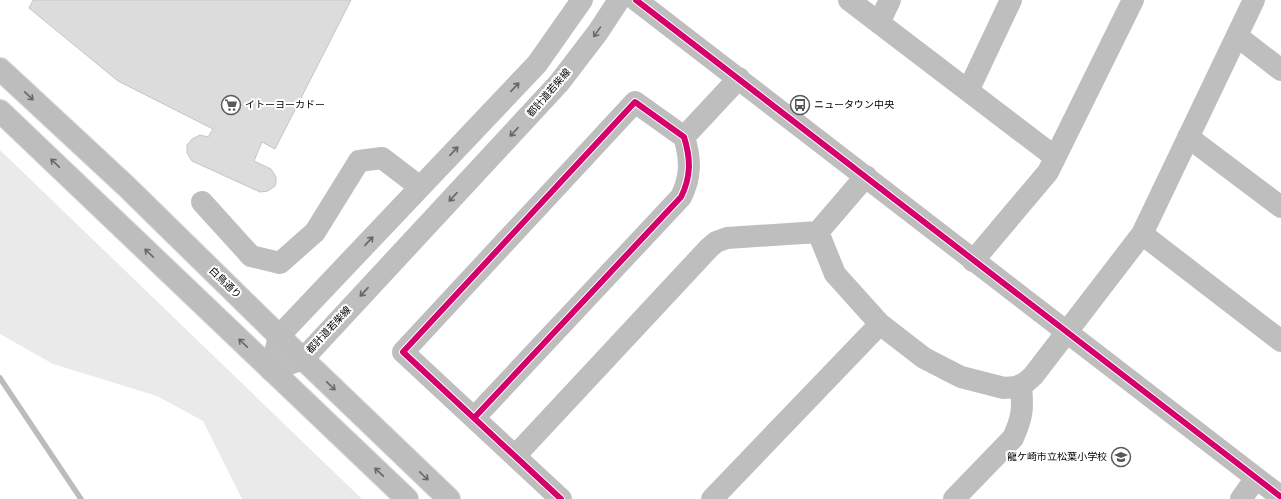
<svg xmlns="http://www.w3.org/2000/svg" width="1281" height="499" font-family="'Fira Sans Condensed','Noto Sans JP',sans-serif">
<rect width="100%" height="100%" fill="#fff"/>
<path fill="#eaeaea" d="M 0,150 L 362,499 L 242,499 L 203,421 L 157,396 L 53,364 L 0,334 Z"/>
<g fill="none" stroke-linecap="round" stroke-linejoin="round">
<path stroke="#bcbcbc" stroke-width="5.5" d="M 0,378 L 81,499"/>
</g>
<path fill="#dcdcdc" stroke="#c5c5c5" d="M 33,0 L 351,0 L 275,149 L 262,142 L 254,161 L 271,169 L 276,177 L 276,182 L 275,186 L 268,191 L 260,192 L 192,161 L 187,153 L 187,145 L 192,139 L 200,135 L 208,137 L 213,129 L 118,81 L 29,8 Z"/>
<g fill="none" stroke-linecap="round" stroke-linejoin="round">
<g stroke="#dbdbdb" stroke-width="24">
<path id="major" d="M 0,69 L 126,186 L 279,336 L 449,499
M 0,111 L 407,499"/>
</g>
<path stroke="#bebebe" stroke-width="22" d="M 636,0 C 852,164 1066,331 1281,497
M 849,0 L 1055,157
M 879,23 L 890,0
M 1237,36 L 1281,70
M 968,91 L 1011,0
M 684,137 L 739,78
M 1188,137 L 1281,207
M 202,202 L 251,256 L 280,263 L 315,232 L 359,161 L 382,158 L 420,187
M 818,232 L 835,274 L 880,324 L 924,358 L 961,377 L 1004,388 L 1016,387 L 1025,383 L 1033,376 L 1142,234 L 1254,0
M 1142,234 L 1281,341
M 973,261 L 1048,172 L 1133,0
M 271,370 L 303,359 L 559,83 L 598,32 L 619,0
M 271,370 L 279,336 L 537,64 L 582,0
M 474,418 L 681,197 C 691,177 691,159 684,137 L 635,102 L 403,352 L 561,499
M 515,456 L 709,248 L 716,242 L 727,238 L 818,232 L 866,176
M 712,499 L 880,324
M 954,499 L 1013,438 C 1023,416 1023,408 1021,385
M 1241,499 L 1256,478"/>
<use href="#major" stroke="#bdbdbd" stroke-width="22"/>
<g stroke="#fff" stroke-width="8">
<path id="cycleway" d="M 636,0 C 852,164 1066,331 1281,497
M 474,418 L 681,197 C 691,177 691,159 684,137 L 635,102 L 403,352 L 561,499"/>
</g>
<use href="#cycleway" stroke="#d6006c" stroke-width="6"/>
</g>
<defs><path id="oneway-shaft" d="M-6 0H5M1.5-3L5.5 0L1.5 3" fill="none" stroke-width="1.6" stroke-linecap="round" stroke-linejoin="round"/></defs>
<g stroke="#686868">
<use href="#oneway-shaft" transform="translate(597 32) rotate(125)"/>
<use href="#oneway-shaft" transform="translate(515 87) rotate(-47)"/>
<use href="#oneway-shaft" transform="translate(29 96) rotate(43)"/>
<use href="#oneway-shaft" transform="translate(514 132) rotate(133)"/>
<use href="#oneway-shaft" transform="translate(454 151) rotate(-47)"/>
<use href="#oneway-shaft" transform="translate(55 163) rotate(-136)"/>
<use href="#oneway-shaft" transform="translate(453 197) rotate(133)"/>
<use href="#oneway-shaft" transform="translate(369 241) rotate(-47)"/>
<use href="#oneway-shaft" transform="translate(149 253) rotate(-136)"/>
<use href="#oneway-shaft" transform="translate(364 292) rotate(133)"/>
<use href="#oneway-shaft" transform="translate(243 343) rotate(-136)"/>
<use href="#oneway-shaft" transform="translate(331 386) rotate(44)"/>
<use href="#oneway-shaft" transform="translate(379 472) rotate(-137)"/>
<use href="#oneway-shaft" transform="translate(424 476) rotate(44)"/>
</g>
<defs>
<g id="supermarket-ring" transform="scale(1)"><circle r="9.5" fill="#fff" stroke="#595959" stroke-width="1.5"/><path d="M-6-5.5h2.5l.6 2H6L4.5 2H-2.5L-4.4-4H-6ZM-1.5 3.2a1.3 1.3 0 1 0 .1 0ZM3 3.2a1.3 1.3 0 1 0 .1 0Z" fill="#595959"/></g>
<g id="bus-ring" transform="scale(1)"><circle r="9.5" fill="#fff" stroke="#595959" stroke-width="1.5"/><path d="M-5-6H5V4H4V6H2V4H-2V6H-4V4H-5ZM-3.5-4V0h7V-4ZM-3.5 1.2v1.5H-2V1.2ZM2 1.2v1.5H3.5V1.2Z" fill="#595959"/></g>
<g id="school-ring" transform="scale(1)"><circle r="9.5" fill="#fff" stroke="#595959" stroke-width="1.5"/><path d="M0-5L7-2L0 1L-7-2ZM-4 1L0 2.5L4 1V4Q0 6-4 4Z" fill="#595959"/></g>
</defs>
<g fill-rule="evenodd">
<use href="#supermarket-ring" x="231" y="105"/>
<use href="#bus-ring" x="800" y="105"/>
<use href="#school-ring" x="1121" y="457"/>
</g>
<g text-anchor="middle" dominant-baseline="central" stroke-width="4" stroke-linejoin="round" paint-order="stroke">
<g font-size="10" fill="#000" stroke="#fff">
<text transform="translate(549 93) rotate(-49)">都計道若柴線</text>
<text transform="translate(225 283) rotate(44)">白鳥通り</text>
<text transform="translate(329 330) rotate(-47)">都計道若柴線</text>
</g>
<g font-size="10" fill="#000" stroke="#fff" text-anchor="start">
<text x="245" y="105">イトーヨーカドー</text>
<text x="814" y="105">ニュータウン中央</text>
<text x="1107" y="457" text-anchor="end">龍ケ崎市立松葉小学校</text>
</g>
</g>
</svg>
